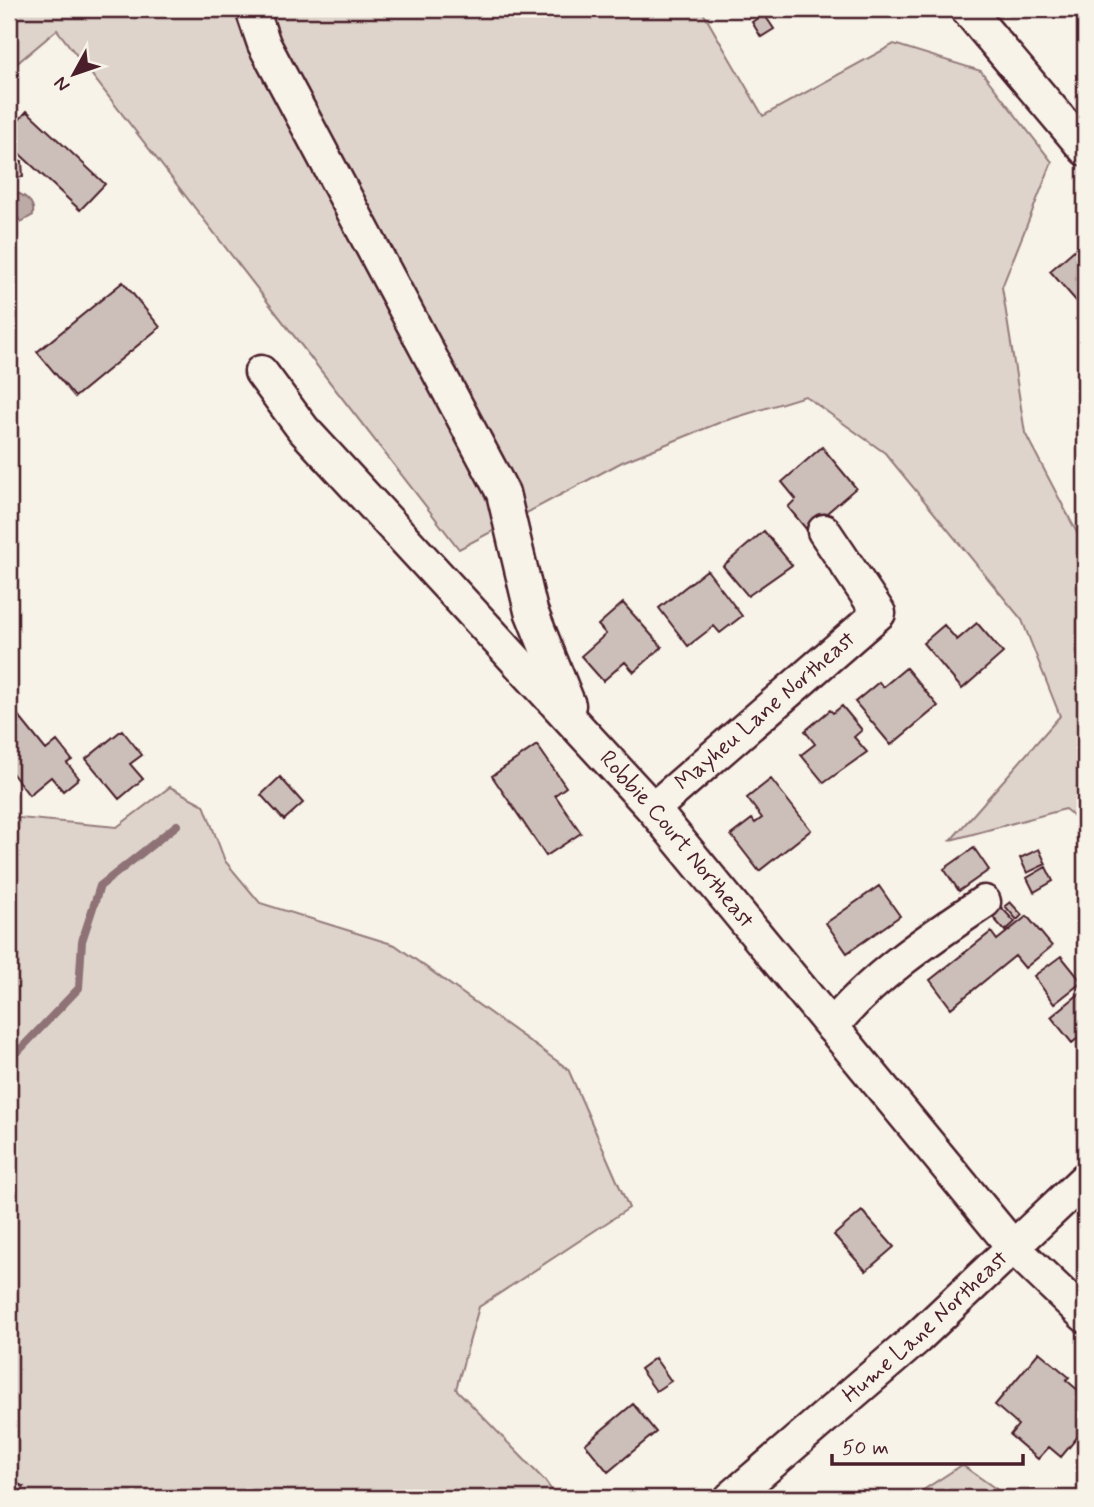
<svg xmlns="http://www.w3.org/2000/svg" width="1094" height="1507" font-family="Mynerve,sans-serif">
<rect width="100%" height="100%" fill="#f7f3e8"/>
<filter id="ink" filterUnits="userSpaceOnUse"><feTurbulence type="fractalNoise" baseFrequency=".0143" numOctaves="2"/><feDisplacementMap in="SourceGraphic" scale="14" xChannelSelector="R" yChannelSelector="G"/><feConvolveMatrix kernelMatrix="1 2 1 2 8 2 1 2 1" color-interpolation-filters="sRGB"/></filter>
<g filter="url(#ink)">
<path fill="#ded4cc" stroke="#947a7c" stroke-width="2" d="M 9,9 L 701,9 L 763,116 L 894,44 L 981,71 L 1052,162 L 1002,287 L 1025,433 L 1085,548 L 1085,825 L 1065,809 L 951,840 L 1060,716 L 1022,620 L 885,453 L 805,396 L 721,422 L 622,462 L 459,549 L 57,30 L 9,70 Z
M 170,787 L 204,805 L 225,861 L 260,903 L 395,945 L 568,1069 L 629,1208 L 479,1307 L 456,1389 L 545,1481 L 557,1498 L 9,1498 L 9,817 L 117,827 Z
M 962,1465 L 1009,1498 L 911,1498 Z"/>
<path fill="#bcaaa7" stroke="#8e7275" stroke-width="2" d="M 9,189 C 21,194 36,200 33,215 L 21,222 L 15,214 L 9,213 Z"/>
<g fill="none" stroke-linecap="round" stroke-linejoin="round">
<path stroke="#8e7275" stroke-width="8" d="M 9,1061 L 79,988 L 82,941 L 100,886 L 177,825"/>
</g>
<path fill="#ccbfb9" stroke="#4a1f2b" stroke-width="2" d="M 764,14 L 774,29 L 761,37 L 752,22 Z
M 27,111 L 105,184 L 80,210 L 9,144 L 9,131 Z
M 22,161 L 23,177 L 9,179 L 9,162 Z
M 1080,245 L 1085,251 L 1085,330 L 1076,319 L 1085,311 L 1050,271 Z
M 123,282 L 160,327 L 75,397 L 37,352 Z
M 822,447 L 856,488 L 807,530 L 788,507 L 796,499 L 782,482 Z
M 764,531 L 792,565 L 748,596 L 723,566 Z
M 707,570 L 742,616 L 720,633 L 714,626 L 688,646 L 659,608 Z
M 623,603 L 662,647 L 634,672 L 625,662 L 603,681 L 581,656 L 606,634 L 598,625 Z
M 977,623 L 1003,653 L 962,689 L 923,643 L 944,625 L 957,640 Z
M 906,668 L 938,706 L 891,745 L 855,702 L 879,682 L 883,687 Z
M 9,704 L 46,750 L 57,741 L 72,760 L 67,763 L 79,778 L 63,791 L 51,777 L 29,795 L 9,769 Z
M 842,706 L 862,730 L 854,737 L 867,752 L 824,783 L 801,755 L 815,744 L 805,731 L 830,710 L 833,713 Z
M 122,730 L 142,755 L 130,764 L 143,779 L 119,799 L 86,759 Z
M 537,745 L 566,787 L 555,795 L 581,833 L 546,856 L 492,776 Z
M 280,777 L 303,803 L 284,820 L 261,795 Z
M 771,779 L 811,830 L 759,871 L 731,835 L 752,819 L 755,823 L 762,818 L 747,798 Z
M 974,848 L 989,870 L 959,891 L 944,869 Z
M 1039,849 L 1046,864 L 1027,873 L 1020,858 Z
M 1046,867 L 1053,881 L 1034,892 L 1027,878 Z
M 879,886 L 900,916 L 847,953 L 826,923 Z
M 1010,902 L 1022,915 L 1017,920 L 1005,906 Z
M 999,905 L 1015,922 L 1005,931 L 990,914 Z
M 1027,916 L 1052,946 L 1025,968 L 1015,956 L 951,1008 L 930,980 L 991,932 L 997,940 Z
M 1061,956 L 1082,982 L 1054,1004 L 1034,976 Z
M 1085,989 L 1085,1032 L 1072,1043 L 1051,1017 Z
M 862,1211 L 894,1247 L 866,1271 L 834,1235 Z
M 1039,1352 L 1069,1377 L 1066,1380 L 1085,1396 L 1085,1428 L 1061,1457 L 1049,1447 L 1038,1459 L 1010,1435 L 1018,1425 L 995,1405 Z
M 655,1358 L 671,1381 L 656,1391 L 640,1369 Z
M 633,1404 L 656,1432 L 608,1472 L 585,1444 Z
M 9,1479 L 24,1487 L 18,1498 L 9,1498 Z"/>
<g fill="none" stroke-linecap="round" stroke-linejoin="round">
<g stroke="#4a1f2b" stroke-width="37">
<g id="minor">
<path d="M 252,9 L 264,44 L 503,493 L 531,611 L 569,705"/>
<path d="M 967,9 L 1085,149"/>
<path id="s1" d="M 261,372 L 303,429 L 653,809 L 1014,1248 L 1085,1316"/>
<path id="s2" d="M 653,809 L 879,613 L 824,531"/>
<path d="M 832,1027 C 870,978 933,936 984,902"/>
<path id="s3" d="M 731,1498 L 917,1338 L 1085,1179"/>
</g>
</g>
<use href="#minor" stroke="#f7f3e8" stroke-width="32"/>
</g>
</g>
<g text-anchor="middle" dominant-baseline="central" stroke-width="7" stroke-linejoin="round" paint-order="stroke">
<g font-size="23" fill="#4a1f2b" stroke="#f7f3e8">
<text stroke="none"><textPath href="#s2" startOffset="149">Mayheu Lane Northeast</textPath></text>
<text stroke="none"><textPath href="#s1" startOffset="626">Robbie Court Northeast</textPath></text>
<text stroke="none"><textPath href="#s3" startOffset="259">Hume Lane Northeast</textPath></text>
</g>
</g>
<rect width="1094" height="1507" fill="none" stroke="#f7f3e8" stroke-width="35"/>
<rect x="18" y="18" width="1059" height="1472" fill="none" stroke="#4a1f2b" stroke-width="2.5" filter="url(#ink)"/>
<g transform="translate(74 74) rotate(230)" stroke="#f7f3e8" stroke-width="5" paint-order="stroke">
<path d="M0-5L12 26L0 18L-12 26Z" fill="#4a1f2b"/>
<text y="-10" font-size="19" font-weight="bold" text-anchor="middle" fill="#4a1f2b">N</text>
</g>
<path d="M832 1454v10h191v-10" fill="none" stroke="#4a1f2b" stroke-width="3.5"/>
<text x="842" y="1454" font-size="21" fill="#4a1f2b" stroke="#f7f3e8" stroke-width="5" paint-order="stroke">50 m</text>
</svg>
